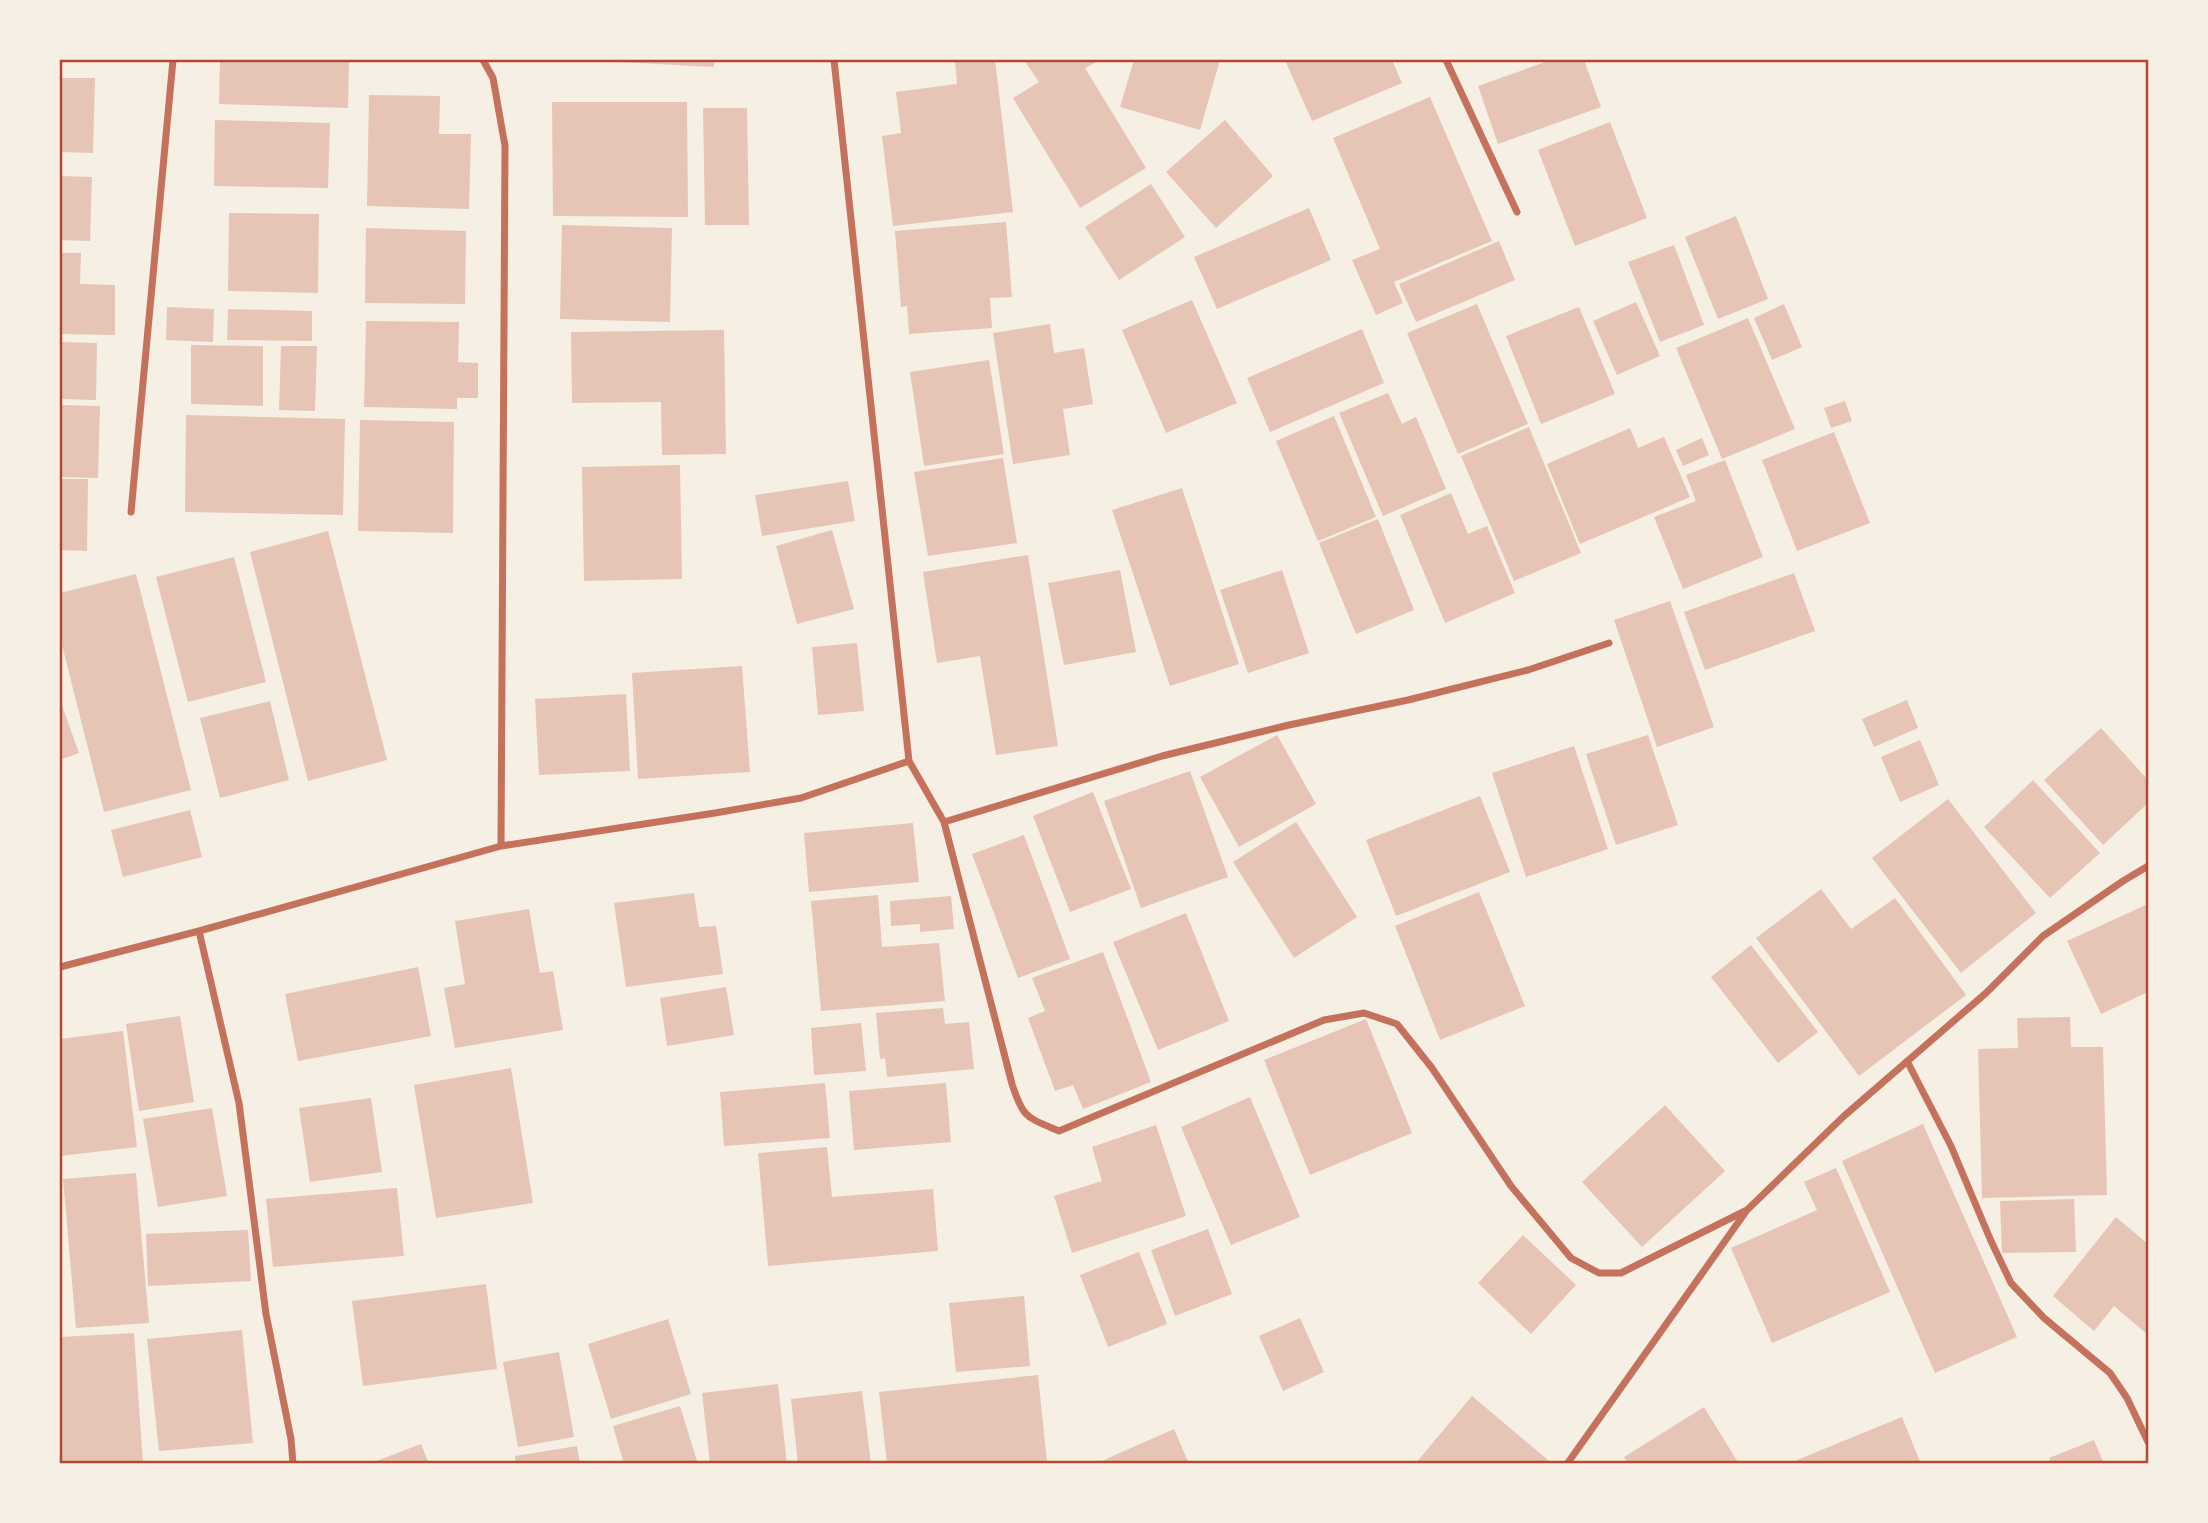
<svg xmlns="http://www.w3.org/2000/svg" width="2208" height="1523" font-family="Inter,sans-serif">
<rect width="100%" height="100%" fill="#f6efe4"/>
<path fill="#e6c5b7" d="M 220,60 L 349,60 L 348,108 L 219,104 Z
M 619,60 L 714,60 L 714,67 L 619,62 Z
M 955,60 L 995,60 L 1013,212 L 893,226 L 882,136 L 901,133 L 896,92 L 957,84 Z
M 1024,60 L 1100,60 L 1085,68 L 1146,168 L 1080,208 L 1013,98 L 1039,82 Z
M 1134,60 L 1220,60 L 1200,130 L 1120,107 Z
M 1285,60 L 1392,60 L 1402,83 L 1312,121 Z
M 1551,60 L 1584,60 L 1601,107 L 1498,144 L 1478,86 Z
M 60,78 L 95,78 L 93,153 L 60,152 Z
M 369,95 L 440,96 L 439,134 L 471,134 L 469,209 L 367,206 Z
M 1430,97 L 1492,241 L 1394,282 L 1403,303 L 1376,315 L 1352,260 L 1380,249 L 1333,138 Z
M 552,102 L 687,102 L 688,217 L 553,216 Z
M 703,108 L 747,108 L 749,225 L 705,225 Z
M 215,120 L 330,123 L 328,188 L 214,186 Z
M 1225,120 L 1273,176 L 1216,228 L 1166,172 Z
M 1610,122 L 1647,218 L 1575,246 L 1538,150 Z
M 60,176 L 92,177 L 90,241 L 60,240 Z
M 1151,184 L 1185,237 L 1119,280 L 1085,227 Z
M 1309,208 L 1331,260 L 1217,309 L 1194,257 Z
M 229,213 L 319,214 L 318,293 L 228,291 Z
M 1736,216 L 1768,299 L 1718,319 L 1685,237 Z
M 1006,222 L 1012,297 L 990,298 L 992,328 L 909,334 L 907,306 L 901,307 L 895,231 Z
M 562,225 L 672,228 L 670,322 L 560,319 Z
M 366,228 L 466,231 L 465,304 L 365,303 Z
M 1499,241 L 1515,280 L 1416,322 L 1399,284 Z
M 1674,245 L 1704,325 L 1660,342 L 1628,262 Z
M 60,253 L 81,253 L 80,284 L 115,285 L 115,335 L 60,334 Z
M 1192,300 L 1237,403 L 1166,433 L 1122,330 Z
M 1636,302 L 1660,356 L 1617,375 L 1593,321 Z
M 1477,304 L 1528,424 L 1458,454 L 1407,333 Z
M 1784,304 L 1802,347 L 1772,360 L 1754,318 Z
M 167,307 L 214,309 L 213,342 L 166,340 Z
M 1579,307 L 1615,394 L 1541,424 L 1506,336 Z
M 228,309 L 312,311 L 312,341 L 227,340 Z
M 1748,318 L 1795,429 L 1722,459 L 1676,348 Z
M 366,321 L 459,322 L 458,362 L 478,363 L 478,398 L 457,398 L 457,409 L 364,407 Z
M 1050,324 L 1054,353 L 1084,348 L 1093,404 L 1063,409 L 1070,455 L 1013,464 L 993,333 Z
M 1362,329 L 1384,383 L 1270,432 L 1247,378 Z
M 724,330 L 726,454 L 662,455 L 661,402 L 572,403 L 571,332 Z
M 60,342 L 97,343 L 96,400 L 60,399 Z
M 191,345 L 263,346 L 263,406 L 191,404 Z
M 281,346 L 317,346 L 315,411 L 279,410 Z
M 989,360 L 1004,454 L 924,466 L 910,372 Z
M 1388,393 L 1402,424 L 1416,417 L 1446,489 L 1383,516 L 1339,413 Z
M 1845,401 L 1852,421 L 1831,428 L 1824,408 Z
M 60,405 L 100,406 L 98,478 L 60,477 Z
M 186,415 L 345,419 L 343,515 L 185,512 Z
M 1334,416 L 1376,517 L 1318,541 L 1276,441 Z
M 360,420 L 454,422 L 453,533 L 358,531 Z
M 1529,427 L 1581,553 L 1514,581 L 1461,456 Z
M 1630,428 L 1638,448 L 1664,437 L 1690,497 L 1580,544 L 1547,464 Z
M 1834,432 L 1870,523 L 1797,551 L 1762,460 Z
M 1702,438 L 1709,455 L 1683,466 L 1676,450 Z
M 1003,458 L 1017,543 L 928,556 L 914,472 Z
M 1725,460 L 1763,557 L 1683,589 L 1654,517 L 1696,501 L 1686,475 Z
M 680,465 L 682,579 L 584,581 L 582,467 Z
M 60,479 L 88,479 L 87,551 L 60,550 Z
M 848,481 L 855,521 L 762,536 L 755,495 Z
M 1182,488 L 1239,664 L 1170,686 L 1112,510 Z
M 1451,493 L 1468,534 L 1487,526 L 1515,593 L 1445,623 L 1400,515 Z
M 1378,519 L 1414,610 L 1356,634 L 1319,543 Z
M 832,530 L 854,609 L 797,624 L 776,546 Z
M 328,531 L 387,760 L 308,781 L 250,552 Z
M 1028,555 L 1058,746 L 996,755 L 980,656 L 937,663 L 923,572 Z
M 234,557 L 266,682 L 188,702 L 156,577 Z
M 1120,570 L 1136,652 L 1064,665 L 1048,583 Z
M 1282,570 L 1309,653 L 1248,673 L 1220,590 Z
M 1794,573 L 1815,631 L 1705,670 L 1684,612 Z
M 136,574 L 191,790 L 104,812 L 60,637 L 60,593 Z
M 1670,601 L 1714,727 L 1657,747 L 1614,620 Z
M 857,643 L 864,711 L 818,715 L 812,647 Z
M 742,666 L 750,772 L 638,779 L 632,673 Z
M 626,694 L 630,771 L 539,775 L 535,699 Z
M 60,700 L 79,753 L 60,760 Z
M 1907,700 L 1918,728 L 1874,747 L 1862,719 Z
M 270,701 L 289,780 L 220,798 L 200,718 Z
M 2101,728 L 2148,780 L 2148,803 L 2103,845 L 2044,780 Z
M 1277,735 L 1316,804 L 1239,847 L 1200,777 Z
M 1648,735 L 1678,825 L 1616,845 L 1586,754 Z
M 1920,740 L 1939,785 L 1900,802 L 1881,757 Z
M 1574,746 L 1608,849 L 1526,877 L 1492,773 Z
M 1190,771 L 1228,877 L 1141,908 L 1104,801 Z
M 2033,780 L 2100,853 L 2050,898 L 1984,827 Z
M 1093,792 L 1131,889 L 1070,912 L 1033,816 Z
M 1480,796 L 1510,872 L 1396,916 L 1366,840 Z
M 1948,799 L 2036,913 L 1961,973 L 1872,858 Z
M 190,810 L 202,857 L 123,877 L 111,830 Z
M 1296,822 L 1357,917 L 1294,958 L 1233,862 Z
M 913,823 L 919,882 L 809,892 L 804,833 Z
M 1024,835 L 1070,959 L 1018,978 L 972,854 Z
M 1821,889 L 1851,929 L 1895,898 L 1966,995 L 1859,1076 L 1756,938 Z
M 1479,892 L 1525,1006 L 1440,1040 L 1395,926 Z
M 694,893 L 699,927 L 716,926 L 723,974 L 626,987 L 614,903 Z
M 878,895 L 882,947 L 939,943 L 945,1001 L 821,1011 L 811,901 Z
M 951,896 L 954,929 L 920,932 L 920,924 L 891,926 L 890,901 Z
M 2148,904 L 2148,992 L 2101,1014 L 2067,941 Z
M 529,909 L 540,973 L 553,971 L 563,1030 L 455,1048 L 444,988 L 465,984 L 455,921 Z
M 1186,913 L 1229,1021 L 1158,1050 L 1113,942 Z
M 1751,945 L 1818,1032 L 1778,1063 L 1711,977 Z
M 1103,952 L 1151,1082 L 1083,1109 L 1073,1085 L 1055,1091 L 1028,1018 L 1045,1011 L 1032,978 Z
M 418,967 L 431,1036 L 298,1061 L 285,994 Z
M 726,987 L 734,1035 L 667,1046 L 660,998 Z
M 943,1008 L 945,1024 L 969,1022 L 974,1069 L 887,1077 L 885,1058 L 880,1059 L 876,1013 Z
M 180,1016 L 194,1102 L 139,1111 L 126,1024 Z
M 2070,1017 L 2071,1047 L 2103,1047 L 2107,1195 L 1982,1198 L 1978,1049 L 2018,1048 L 2017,1018 Z
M 1366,1019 L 1412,1133 L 1310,1175 L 1264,1060 Z
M 861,1023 L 866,1071 L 814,1075 L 811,1028 Z
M 123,1031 L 137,1147 L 60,1156 L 60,1039 Z
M 511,1068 L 533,1203 L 436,1218 L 414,1085 Z
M 825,1083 L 830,1138 L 724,1146 L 720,1092 Z
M 946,1083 L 951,1142 L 854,1150 L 849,1091 Z
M 1250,1097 L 1300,1217 L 1231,1245 L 1181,1127 Z
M 371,1098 L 382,1172 L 310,1182 L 299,1108 Z
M 1665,1105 L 1725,1171 L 1642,1247 L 1582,1182 Z
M 212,1108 L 227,1196 L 158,1207 L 143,1119 Z
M 1923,1124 L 2017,1337 L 1935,1373 L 1842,1161 Z
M 1156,1125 L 1186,1216 L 1072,1253 L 1054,1196 L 1102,1181 L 1092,1147 Z
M 827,1147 L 832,1197 L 933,1189 L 938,1251 L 768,1266 L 758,1153 Z
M 1836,1168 L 1890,1292 L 1772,1343 L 1731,1248 L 1817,1210 L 1804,1182 Z
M 136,1173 L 149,1323 L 76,1328 L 63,1179 Z
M 397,1188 L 404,1256 L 273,1267 L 266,1199 Z
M 2074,1199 L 2076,1252 L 2002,1253 L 2000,1201 Z
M 2116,1217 L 2148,1244 L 2148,1335 L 2114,1306 L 2094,1331 L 2053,1296 Z
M 1208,1229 L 1232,1294 L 1175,1316 L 1151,1250 Z
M 248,1230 L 251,1281 L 148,1286 L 146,1234 Z
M 1523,1235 L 1576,1285 L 1531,1334 L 1478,1283 Z
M 1139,1252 L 1167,1324 L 1108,1347 L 1080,1275 Z
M 486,1284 L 497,1369 L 363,1386 L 352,1301 Z
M 1024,1296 L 1030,1366 L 956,1372 L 949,1303 Z
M 1300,1318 L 1324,1372 L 1283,1391 L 1259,1336 Z
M 668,1319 L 691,1394 L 611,1419 L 588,1344 Z
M 242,1330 L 253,1443 L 159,1451 L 147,1339 Z
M 134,1333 L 143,1464 L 60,1464 L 60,1337 Z
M 559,1352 L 574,1437 L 518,1447 L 503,1362 Z
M 1038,1375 L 1047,1462 L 887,1464 L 879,1392 Z
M 778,1384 L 787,1464 L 710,1464 L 702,1393 Z
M 862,1391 L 871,1464 L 798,1464 L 791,1399 Z
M 1472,1396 L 1548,1460 L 1545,1464 L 1415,1464 Z
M 680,1406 L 698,1464 L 624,1464 L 613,1426 Z
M 1704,1407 L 1739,1464 L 1628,1464 L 1624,1457 Z
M 1902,1417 L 1921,1464 L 1798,1464 L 1797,1460 Z
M 1174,1429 L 1189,1464 L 1095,1464 Z
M 2094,1440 L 2104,1464 L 2052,1464 L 2049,1458 Z
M 421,1444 L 429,1464 L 371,1464 L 371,1463 Z
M 577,1446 L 580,1464 L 516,1464 L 515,1456 Z"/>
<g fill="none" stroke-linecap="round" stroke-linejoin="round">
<path stroke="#c5725c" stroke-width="7" d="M 483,60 L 493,78 L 505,146 L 501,846
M 1446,60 L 1517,212
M 131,512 L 173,60
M 909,761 L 944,822 L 1012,1084 C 1023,1118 1026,1117 1059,1131 L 1324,1020 L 1364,1013 L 1397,1024 L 1432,1068 L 1511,1186 L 1571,1258 L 1599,1273 L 1621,1273 L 1747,1210
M 944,822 L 1162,756 L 1289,725 L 1408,700 L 1528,670 L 1609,643
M 199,931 L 239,1103 L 266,1314 L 291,1439 L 293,1464
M 60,967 L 199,931 L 501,846 L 715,813 L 801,798 L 909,761 L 834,60
M 1907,1061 L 1951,1146 L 1991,1241 L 2011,1283 L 2044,1318 L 2110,1373 L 2127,1398 L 2148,1442
M 1567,1464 L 1747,1210 L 1844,1116 L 1986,993 L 2043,936 L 2123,881 L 2148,866"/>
</g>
<rect width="2208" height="1523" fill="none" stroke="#f6efe4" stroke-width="122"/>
<rect x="61" y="61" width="2086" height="1401" fill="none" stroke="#b5482f" stroke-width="2.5"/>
</svg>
